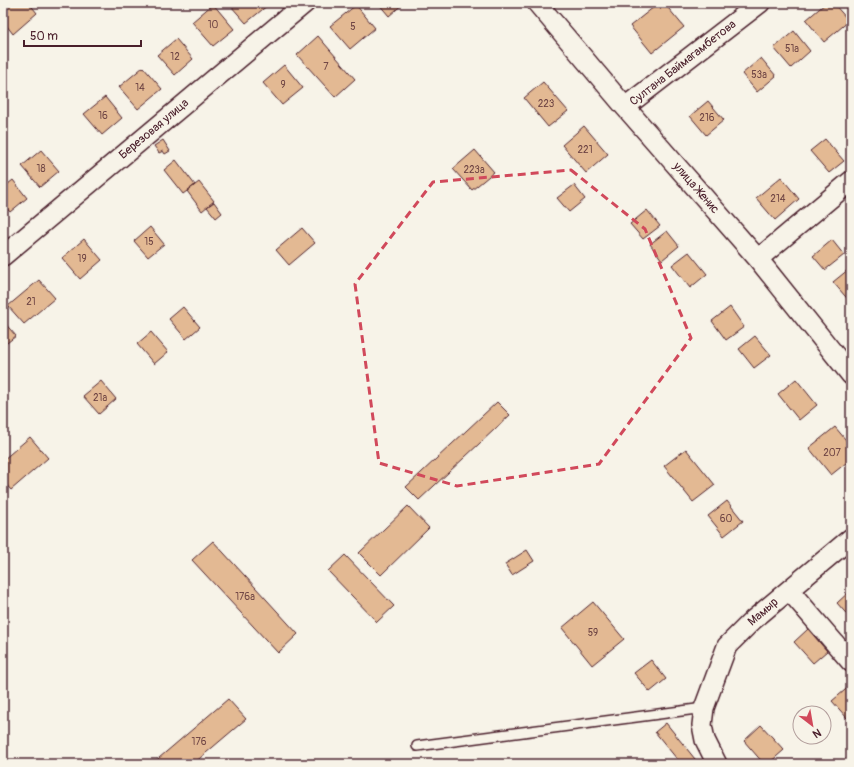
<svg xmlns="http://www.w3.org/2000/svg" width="854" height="767" font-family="Pangolin,sans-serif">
<rect width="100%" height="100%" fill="#f7f3e8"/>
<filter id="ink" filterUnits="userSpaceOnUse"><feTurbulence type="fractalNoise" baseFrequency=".025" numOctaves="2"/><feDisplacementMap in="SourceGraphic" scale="8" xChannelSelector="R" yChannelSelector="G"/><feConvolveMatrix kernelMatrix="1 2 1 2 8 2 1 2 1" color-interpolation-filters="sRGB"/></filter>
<g filter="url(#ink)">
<path fill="#e3b993" stroke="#4a1f2b" d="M 3,3 L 29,3 L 37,13 L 13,34 L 3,21 Z
M 232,3 L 267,3 L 268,5 L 246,23 L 230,5 Z
M 378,3 L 404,3 L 389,16 Z
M 659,3 L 664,3 L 684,27 L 652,53 L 630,26 Z
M 826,3 L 833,3 L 849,21 L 824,42 L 806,20 Z
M 213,4 L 234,29 L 213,46 L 192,22 Z
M 356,5 L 375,28 L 350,49 L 330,26 Z
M 794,31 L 810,51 L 791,68 L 774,48 Z
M 318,36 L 355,79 L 335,97 L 297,55 Z
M 176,39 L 193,59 L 175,75 L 157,55 Z
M 761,58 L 776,76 L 757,92 L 742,74 Z
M 284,65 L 303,88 L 282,105 L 263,83 Z
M 143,67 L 162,89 L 138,109 L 119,87 Z
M 543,82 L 568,111 L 548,127 L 524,98 Z
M 105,97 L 122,118 L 102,135 L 84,114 Z
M 708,101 L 724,120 L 706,135 L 690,116 Z
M 584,126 L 608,154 L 586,173 L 562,145 Z
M 825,139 L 844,161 L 829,173 L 810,151 Z
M 163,140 L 170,151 L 165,154 L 163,151 L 159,153 L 154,146 Z
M 41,150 L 59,171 L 40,187 L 22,166 Z
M 475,150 L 494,172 L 472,190 L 453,169 Z
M 176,160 L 195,185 L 183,194 L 164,170 Z
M 781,177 L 799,199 L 775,220 L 756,198 Z
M 13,180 L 27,198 L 10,212 L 3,204 L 3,188 Z
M 199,182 L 214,201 L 202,211 L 187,191 Z
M 574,185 L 585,199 L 569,212 L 557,198 Z
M 214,202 L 222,213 L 216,218 L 207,207 Z
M 647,210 L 660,226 L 643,239 L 630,224 Z
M 150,227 L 164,244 L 148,257 L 134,241 Z
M 302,228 L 315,243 L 289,265 L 276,250 Z
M 667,231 L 679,246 L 662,260 L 650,244 Z
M 84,239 L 102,260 L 80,279 L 62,258 Z
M 832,240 L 844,255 L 825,270 L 813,256 Z
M 689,252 L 707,274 L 690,288 L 672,265 Z
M 849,269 L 851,271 L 851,303 L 833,282 Z
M 39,280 L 55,298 L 24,324 L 8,306 Z
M 183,307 L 200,327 L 186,339 L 169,319 Z
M 730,307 L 744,327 L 726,340 L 712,321 Z
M 3,321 L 16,336 L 3,346 Z
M 151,332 L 168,352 L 154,364 L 137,344 Z
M 755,336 L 771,355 L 754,368 L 739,349 Z
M 796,379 L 817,405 L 799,420 L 778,394 Z
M 101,381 L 116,399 L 99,414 L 83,396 Z
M 497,402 L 510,415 L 419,500 L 406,487 Z
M 835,427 L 851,446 L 851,459 L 831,475 L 809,448 Z
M 30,437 L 48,458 L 11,490 L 3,481 L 3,460 Z
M 686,449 L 715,485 L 693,502 L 664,466 Z
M 727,501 L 743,521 L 724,536 L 708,516 Z
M 408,506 L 429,528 L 381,575 L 359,553 Z
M 213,541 L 298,634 L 278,653 L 192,560 Z
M 527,550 L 534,561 L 512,575 L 505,564 Z
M 345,555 L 394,606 L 377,622 L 328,571 Z
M 851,590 L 851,619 L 837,603 Z
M 593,602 L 624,639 L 592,665 L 562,628 Z
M 808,629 L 827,651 L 813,663 L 794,642 Z
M 651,660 L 666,679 L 650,692 L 634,673 Z
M 851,685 L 851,714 L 847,718 L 832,701 Z
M 228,699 L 246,719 L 193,764 L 152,764 Z
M 666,723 L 699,764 L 681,764 L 655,732 Z
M 761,725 L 784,750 L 768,764 L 764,764 L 744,741 Z"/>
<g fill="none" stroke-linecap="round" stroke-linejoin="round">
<g stroke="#4a1f2b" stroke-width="12">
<path id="service" d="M 417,746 L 704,708"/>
</g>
<g stroke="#4a1f2b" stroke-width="22">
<path id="minor" d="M 537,3 L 625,107 L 758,259 L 851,375
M 625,107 L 760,3
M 3,256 L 305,3
M 758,259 L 851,181
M 789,590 L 851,662
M 717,764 L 705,740 L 702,725 L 704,708 L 727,646 L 753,620 L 851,538"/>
</g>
<use href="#service" stroke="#f7f3e8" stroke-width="9"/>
<use href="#minor" stroke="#f7f3e8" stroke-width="19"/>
</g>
</g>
<path fill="none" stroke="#d1495b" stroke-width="3" stroke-dasharray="8 5" stroke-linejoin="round" d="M 571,170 L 645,229 L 691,338 L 599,464 L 457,486 L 379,463 L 355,284 L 433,182 Z"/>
<g text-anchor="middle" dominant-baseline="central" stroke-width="4" stroke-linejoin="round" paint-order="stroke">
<g font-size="10" fill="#704645">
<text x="213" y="25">10</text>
<text x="353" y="27">5</text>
<text x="792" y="49">51а</text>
<text x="175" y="57">12</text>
<text x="326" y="67">7</text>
<text x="759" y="75">53а</text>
<text x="283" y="85">9</text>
<text x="140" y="88">14</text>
<text x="546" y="104">223</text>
<text x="103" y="116">16</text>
<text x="707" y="118">216</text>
<text x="585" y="150">221</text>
<text x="41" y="169">18</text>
<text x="474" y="170">223а</text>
<text x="778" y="199">214</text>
<text x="149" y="242">15</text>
<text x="82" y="259">19</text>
<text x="31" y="302">21</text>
<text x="100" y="398">21а</text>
<text x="832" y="453">207</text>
<text x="726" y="519">60</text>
<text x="245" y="597">176а</text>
<text x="593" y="633">59</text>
<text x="199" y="742">176</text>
</g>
<g font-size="12" fill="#4a1f2b" stroke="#f7f3e8">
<text transform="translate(683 63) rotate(-38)">Султана Баймагамбетова</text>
<text transform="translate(154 129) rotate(-40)">Березовая улица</text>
<text transform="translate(696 188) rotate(49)">улица Женис</text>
<text transform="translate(763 612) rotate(-41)">Мамыр</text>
</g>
</g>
<rect width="854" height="767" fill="none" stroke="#f7f3e8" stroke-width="16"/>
<rect x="8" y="8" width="838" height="751" fill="none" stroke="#4a1f2b" stroke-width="1.5" filter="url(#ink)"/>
<g transform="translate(812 725) rotate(149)"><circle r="19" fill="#f7f3e8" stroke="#b29e9c"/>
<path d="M0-3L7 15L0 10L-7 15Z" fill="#d1495b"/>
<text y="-6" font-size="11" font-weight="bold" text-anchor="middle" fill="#4a1f2b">N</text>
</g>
<path d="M24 40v6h117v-6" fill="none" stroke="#4a1f2b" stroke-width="2"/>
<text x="30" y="40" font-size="12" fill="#4a1f2b" stroke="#f7f3e8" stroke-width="3" paint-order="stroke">50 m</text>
</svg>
